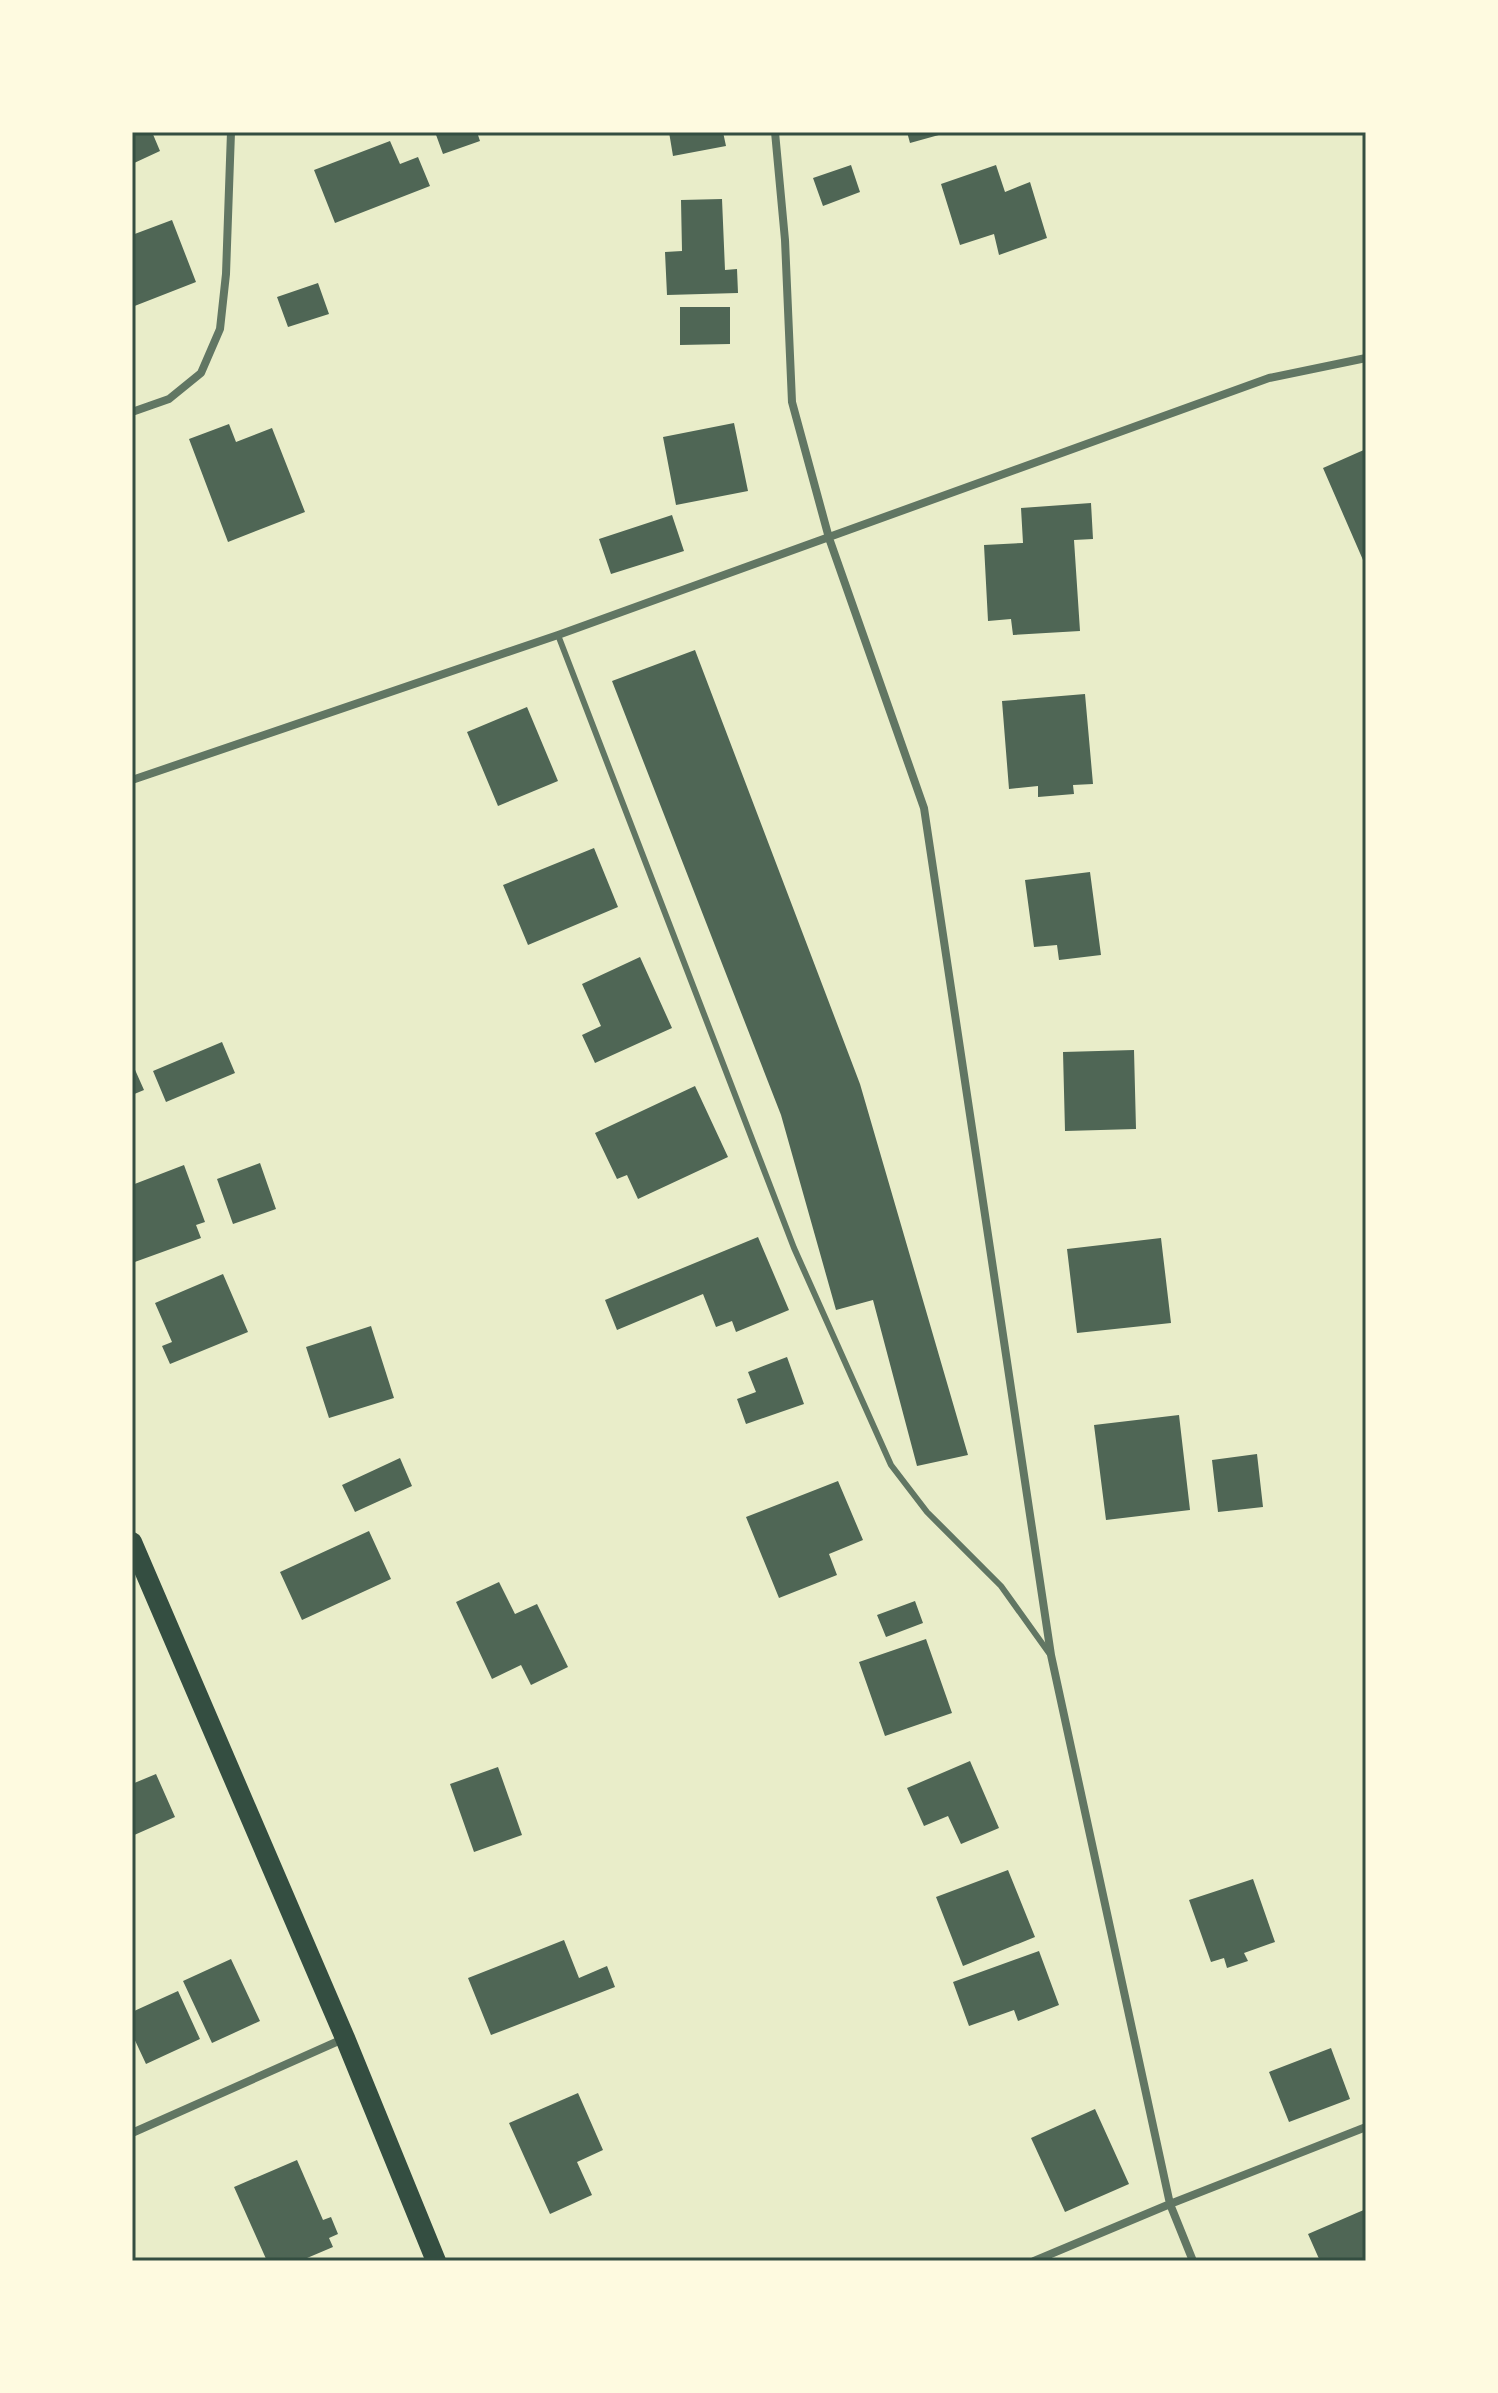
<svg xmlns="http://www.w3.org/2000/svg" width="1498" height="2393" font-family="'Noto Sans',sans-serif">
<rect width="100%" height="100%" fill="#e9edc9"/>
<path fill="#4f6655" d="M 132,132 L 152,132 L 160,151 L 132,164 Z
M 435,132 L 477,132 L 480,141 L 443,154 Z
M 669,132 L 723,132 L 726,146 L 673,156 Z
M 907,132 L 946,132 L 946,133 L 910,143 Z
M 390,141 L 400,164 L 418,157 L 430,186 L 335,223 L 314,170 Z
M 851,165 L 860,192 L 823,206 L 813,178 Z
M 996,165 L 1005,192 L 1030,182 L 1047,238 L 999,255 L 994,234 L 960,245 L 941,184 Z
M 722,199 L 725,270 L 737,269 L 738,293 L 667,295 L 665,252 L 682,251 L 681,200 Z
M 172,220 L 196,282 L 132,307 L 132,235 Z
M 318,283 L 329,314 L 288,327 L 277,297 Z
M 680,307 L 730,307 L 730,344 L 680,345 Z
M 734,423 L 748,491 L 676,505 L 663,437 Z
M 229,424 L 236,442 L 272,428 L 305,512 L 228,542 L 189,439 Z
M 1366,449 L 1366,559 L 1363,560 L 1323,468 Z
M 1091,503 L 1093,539 L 1074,540 L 1080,631 L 1013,635 L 1011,619 L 988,621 L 984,545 L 1023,543 L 1021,508 Z
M 672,515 L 684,551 L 611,574 L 599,539 Z
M 695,650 L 860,1084 L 968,1455 L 917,1466 L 873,1300 L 836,1310 L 781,1115 L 612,681 Z
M 1085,694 L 1093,784 L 1073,785 L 1074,794 L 1038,797 L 1038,786 L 1009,789 L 1002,701 Z
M 527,707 L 558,781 L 498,806 L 467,732 Z
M 594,848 L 618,907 L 528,945 L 503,885 Z
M 1090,872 L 1101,955 L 1059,960 L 1057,945 L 1034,947 L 1025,880 Z
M 640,957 L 672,1028 L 595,1063 L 582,1035 L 601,1026 L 582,984 Z
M 222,1042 L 235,1073 L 166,1102 L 153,1071 Z
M 1134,1050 L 1136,1129 L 1065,1131 L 1063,1052 Z
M 132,1063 L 144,1090 L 132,1095 Z
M 695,1086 L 728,1157 L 638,1199 L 627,1175 L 617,1179 L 595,1133 Z
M 260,1163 L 276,1209 L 233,1224 L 217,1179 Z
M 184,1165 L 205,1222 L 196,1225 L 201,1238 L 132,1263 L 132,1185 Z
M 758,1237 L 789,1310 L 736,1332 L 732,1321 L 716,1327 L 703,1294 L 617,1330 L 605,1300 Z
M 1161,1238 L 1171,1323 L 1077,1333 L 1067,1249 Z
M 223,1274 L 248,1332 L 170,1364 L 162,1346 L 172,1342 L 155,1303 Z
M 371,1326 L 394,1398 L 329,1418 L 306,1347 Z
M 787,1357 L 804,1404 L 746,1424 L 737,1399 L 756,1392 L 748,1372 Z
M 1179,1415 L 1190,1510 L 1106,1520 L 1094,1425 Z
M 1257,1454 L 1263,1507 L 1218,1512 L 1212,1460 Z
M 400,1458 L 412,1486 L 355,1512 L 342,1485 Z
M 838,1481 L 863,1540 L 829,1554 L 837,1575 L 779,1598 L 746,1517 Z
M 369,1531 L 391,1579 L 302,1620 L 280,1572 Z
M 499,1582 L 515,1614 L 537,1604 L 568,1667 L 531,1685 L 521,1665 L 492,1679 L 456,1602 Z
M 915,1601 L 923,1623 L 886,1637 L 877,1615 Z
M 926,1639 L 952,1713 L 885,1736 L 859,1662 Z
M 970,1761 L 999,1828 L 961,1844 L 948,1816 L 924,1826 L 907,1788 Z
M 498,1767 L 522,1835 L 474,1852 L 450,1784 Z
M 156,1774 L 175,1817 L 132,1836 L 132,1784 Z
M 1008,1870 L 1035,1937 L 963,1966 L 936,1897 Z
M 1253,1879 L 1275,1942 L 1244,1953 L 1248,1961 L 1227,1968 L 1224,1958 L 1211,1962 L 1189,1900 Z
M 564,1940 L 579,1978 L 607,1966 L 615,1987 L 491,2035 L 468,1978 Z
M 1039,1951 L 1059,2005 L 1018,2021 L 1014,2010 L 969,2026 L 953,1982 Z
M 231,1959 L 260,2021 L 212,2043 L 183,1981 Z
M 178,1991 L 200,2039 L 146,2064 L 132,2034 L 132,2012 Z
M 1331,2048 L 1350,2099 L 1289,2122 L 1269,2072 Z
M 578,2093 L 603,2150 L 577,2162 L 592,2195 L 550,2214 L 509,2123 Z
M 1095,2109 L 1129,2184 L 1065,2212 L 1031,2138 Z
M 297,2160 L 323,2220 L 331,2217 L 338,2234 L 329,2238 L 333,2247 L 300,2261 L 267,2261 L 234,2187 Z
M 1366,2209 L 1366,2261 L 1320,2261 L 1308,2234 Z"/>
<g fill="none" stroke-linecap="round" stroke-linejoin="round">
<path stroke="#617663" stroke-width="6" d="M 558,635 L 794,1248 L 891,1465 L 927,1512 L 1001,1586 L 1049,1653"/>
<path stroke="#617663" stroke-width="8" d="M 775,132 L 785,240 L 792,402 L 829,538 L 924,808 L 1051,1655 L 1170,2204 L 1193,2261
M 132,412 L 169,399 L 201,373 L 220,329 L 226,274 L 231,132
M 132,780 L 558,635 L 1269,378 L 1366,358
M 132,2133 L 343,2039
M 1034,2261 L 1170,2204 L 1366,2127"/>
<path stroke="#344e41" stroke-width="20" d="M 132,1542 L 345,2038 L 436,2261"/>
</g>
<rect width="1498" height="2393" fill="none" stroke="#fefae0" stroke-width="268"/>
<rect x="134" y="134" width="1230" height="2125" fill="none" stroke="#344e41" stroke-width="3"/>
</svg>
